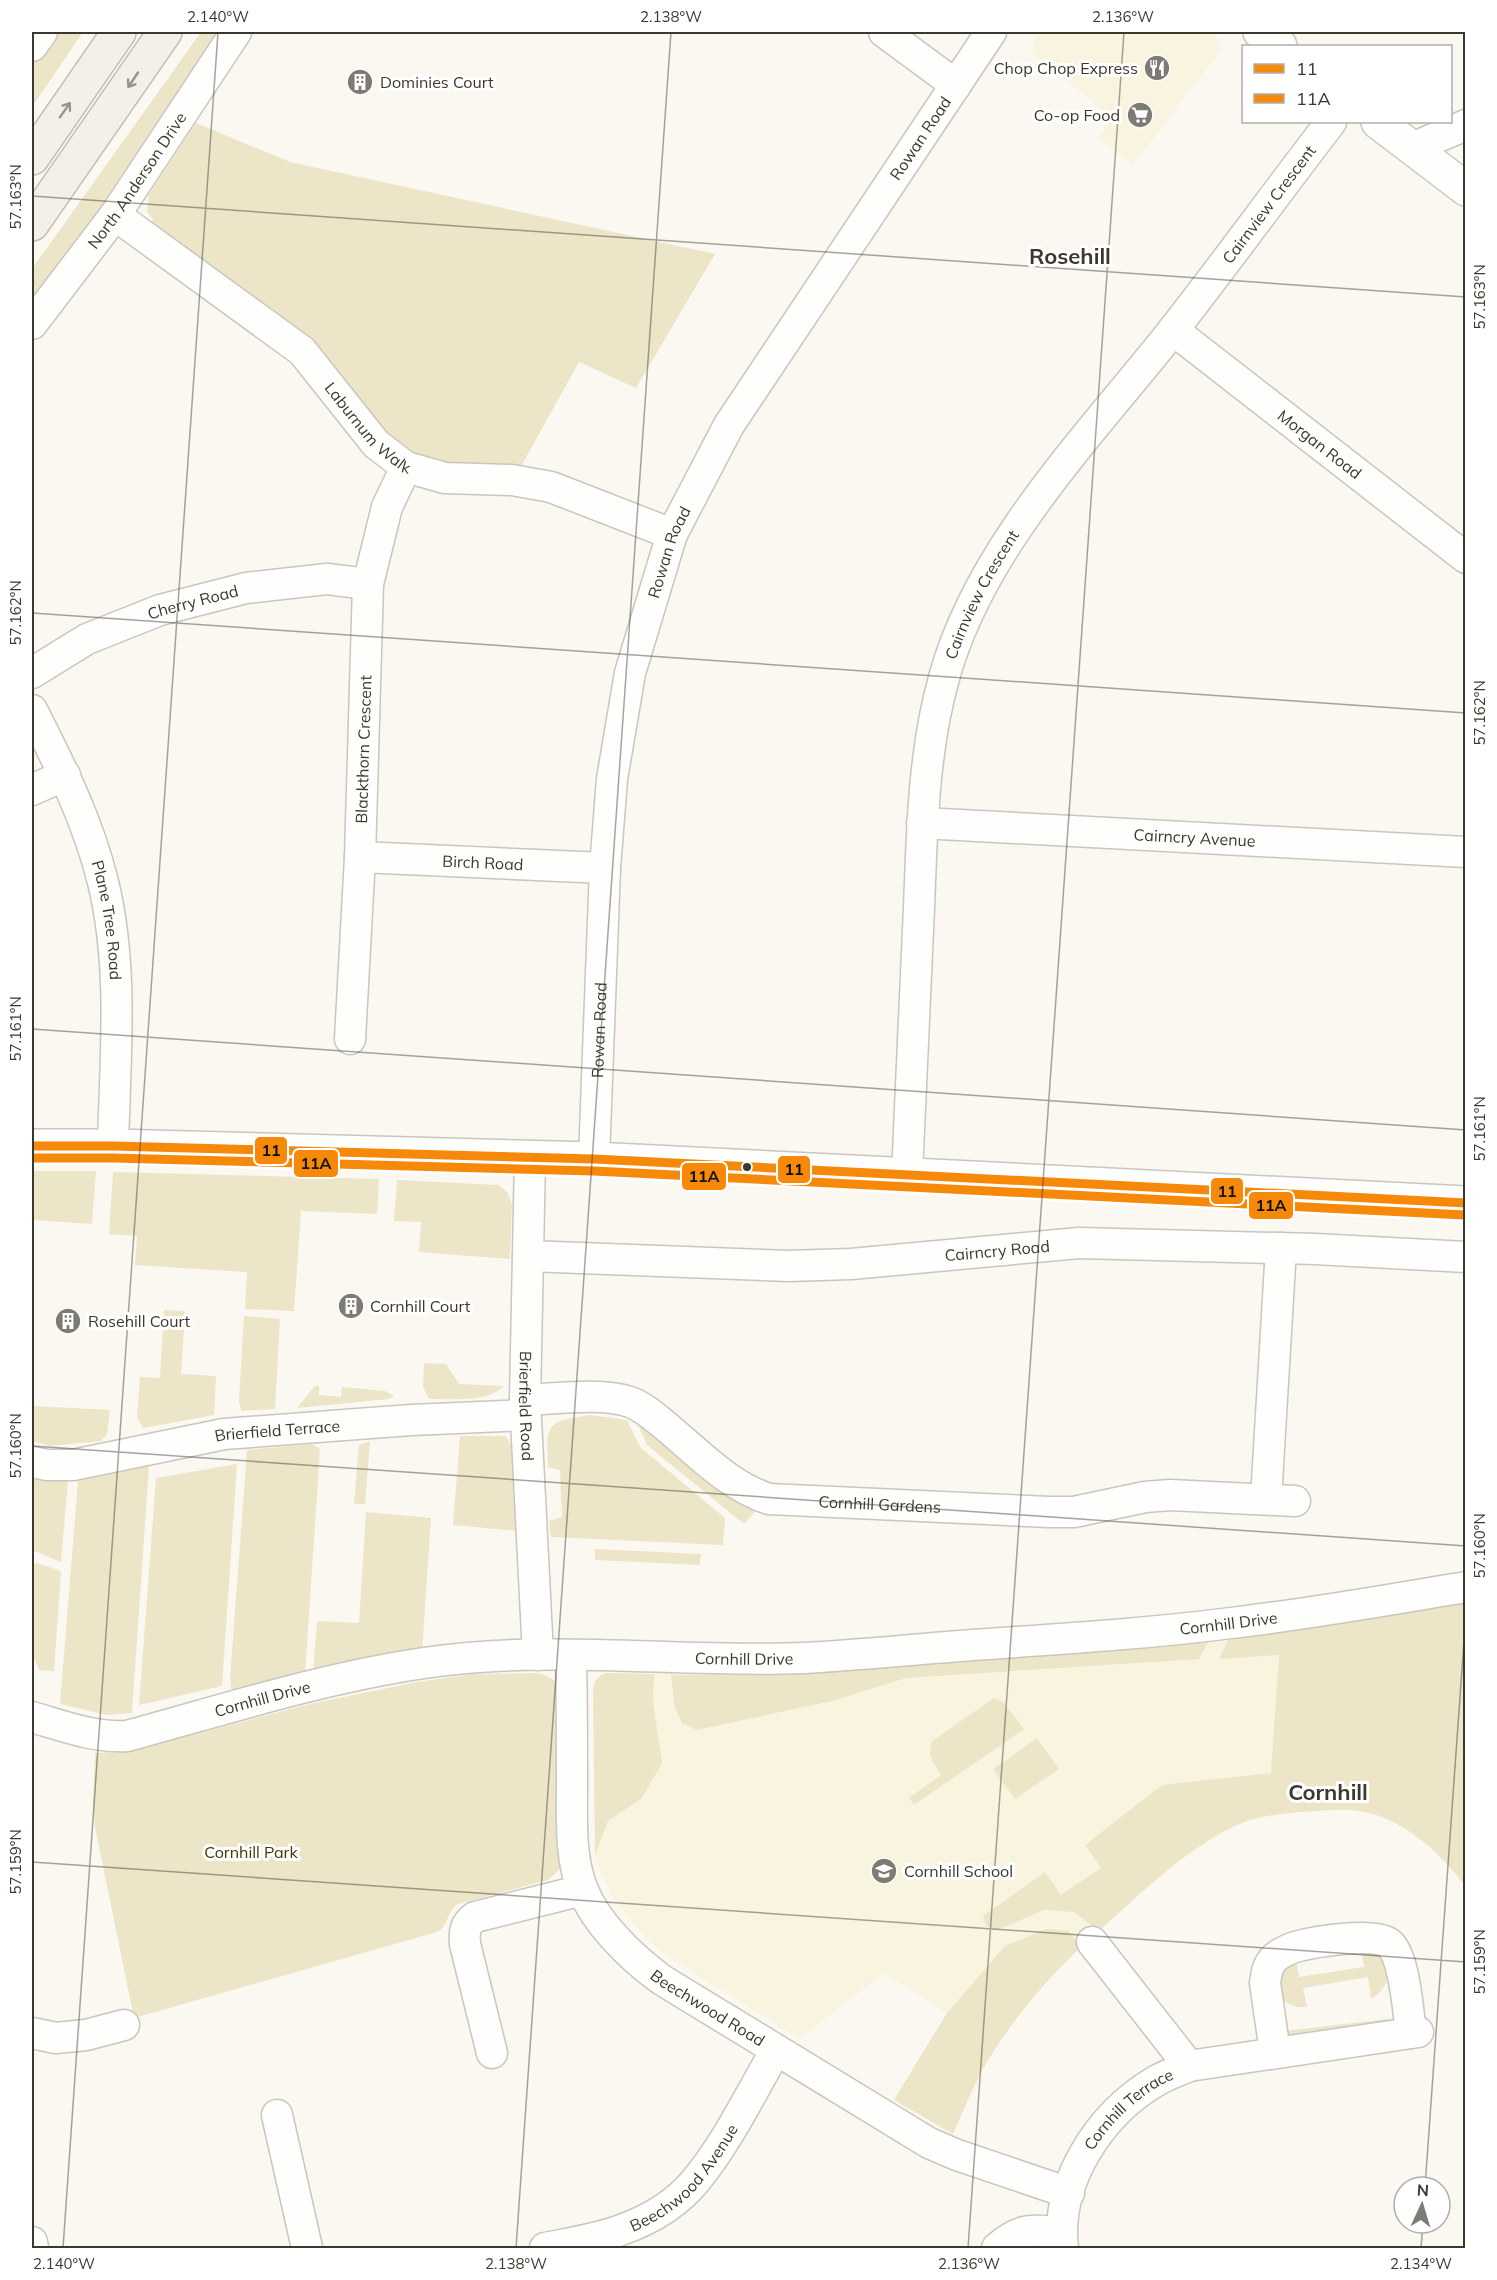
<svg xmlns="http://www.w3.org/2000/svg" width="1497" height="2280" font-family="Mulish,sans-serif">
<rect width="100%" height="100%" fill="#faf8f0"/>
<path fill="#f9f4e0" d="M 1036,32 L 1213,32 L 1222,49 L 1133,165 L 1098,138 L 1113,118 L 1032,53 Z
M 1294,1630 L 1300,1812 L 1258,1818 L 1234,1826 L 1211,1839 L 1186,1856 L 1153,1883 L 1082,1946 L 1058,1969 L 1009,2027 L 986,2063 L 953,2134 L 894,2100 L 947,2013 L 884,1973 L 799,2039 L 672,1959 L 648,1940 L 612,1896 L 596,1860 L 593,1689 L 595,1681 L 599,1676 L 606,1673 L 792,1674 L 1228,1640 Z"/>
<path fill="#ede5c8" d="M 55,32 L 83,32 L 32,107 L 32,66 Z
M 201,32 L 225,32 L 32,309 L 32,269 Z
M 196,123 L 290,162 L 715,254 L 636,388 L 579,362 L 519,470 L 452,468 L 413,456 L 149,227 L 153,219 L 147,212 L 149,194 Z
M 32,1171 L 96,1171 L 92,1224 L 32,1220 Z
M 113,1172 L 379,1179 L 377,1214 L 301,1211 L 294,1311 L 245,1309 L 247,1272 L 135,1265 L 137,1236 L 109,1234 Z
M 397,1180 L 498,1185 L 507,1192 L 512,1204 L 510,1259 L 419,1252 L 421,1222 L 394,1221 Z
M 164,1310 L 185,1311 L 181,1374 L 216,1376 L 214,1415 L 143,1428 L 137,1417 L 140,1377 L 160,1378 Z
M 244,1316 L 280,1319 L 275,1409 L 241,1411 L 239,1400 Z
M 424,1363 L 446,1364 L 459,1384 L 504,1386 C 485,1404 453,1398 429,1399 L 423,1387 Z
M 315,1386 L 319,1386 L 319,1395 L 341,1397 L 342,1387 L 385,1391 L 394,1396 L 388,1399 L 297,1408 Z
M 32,1406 L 110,1410 L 107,1434 L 101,1441 L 49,1446 L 32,1441 Z
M 590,1415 L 627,1420 L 640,1447 L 725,1518 L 723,1545 L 551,1537 L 549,1521 L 562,1517 L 560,1470 L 548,1467 C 546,1423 546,1422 590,1415 Z
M 634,1415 L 758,1508 L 744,1524 L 647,1445 Z
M 460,1436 L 505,1436 L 513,1447 L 519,1531 L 453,1525 Z
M 370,1441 L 365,1504 L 354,1504 L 359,1445 Z
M 312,1444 L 320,1449 L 305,1675 L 232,1694 L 230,1678 L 247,1450 Z
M 237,1464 L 222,1686 L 139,1705 L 156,1478 Z
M 149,1466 L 132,1713 L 107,1715 L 60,1704 L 78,1481 Z
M 32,1480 L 68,1481 L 61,1562 L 32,1550 Z
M 366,1512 L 431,1518 L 422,1652 L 313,1673 L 317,1621 L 359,1623 Z
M 595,1549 L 701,1554 L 700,1565 L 595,1560 Z
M 37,1563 L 61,1571 L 54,1671 L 39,1670 L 32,1653 L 32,1565 Z
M 1465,1603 L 1465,1886 C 1441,1853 1402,1817 1359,1811 C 1340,1808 1319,1811 1300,1812 C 1277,1814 1254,1816 1233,1827 C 1182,1852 1141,1893 1099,1931 L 1074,1912 L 1044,1910 L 997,1930 L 986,1926 L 983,1916 L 1045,1872 L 1061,1895 L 1101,1868 L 1085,1845 L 1162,1785 L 1271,1773 L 1279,1655 L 1219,1659 L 1228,1640 Z
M 1208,1642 L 1199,1659 L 906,1678 L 832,1701 L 697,1730 L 682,1723 L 675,1708 L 671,1675 L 792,1674 Z
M 536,1673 C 546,1675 552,1677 558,1685 L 564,1865 L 548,1880 L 458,1904 C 447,1910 449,1926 437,1932 L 134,2018 L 95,1827 L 93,1806 L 95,1753 L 130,1751 L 310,1704 L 417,1682 L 473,1674 Z
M 606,1673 L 654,1674 L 653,1702 L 662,1763 L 642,1798 L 608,1821 L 595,1855 L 593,1689 C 595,1680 597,1676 606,1673 Z
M 994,1698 L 1003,1702 L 1024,1729 L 914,1805 L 909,1798 L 941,1775 L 930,1756 L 931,1742 Z
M 1037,1738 L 1059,1769 L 1015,1799 L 993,1769 Z
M 1046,1929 L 1068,1931 L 1082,1946 C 1045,1981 1013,2019 987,2062 C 973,2084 964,2110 953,2134 L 894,2100 L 947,2013 L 1005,1946 Z
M 1361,1949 C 1366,1951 1375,1952 1380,1955 C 1398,1968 1386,1990 1371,1999 L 1368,1977 L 1303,1988 L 1307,2007 L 1298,2007 L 1284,2002 L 1278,1990 L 1280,1969 L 1296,1958 L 1299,1977 L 1364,1967 Z
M 1388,2019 L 1398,2021 L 1287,2038 L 1284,2031 Z"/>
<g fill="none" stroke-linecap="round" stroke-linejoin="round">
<g stroke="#c8c6be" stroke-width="33">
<g id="street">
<path d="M 884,32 L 956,85"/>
<path d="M 32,46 L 42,32"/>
<path d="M 1412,148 L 1466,125"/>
<path id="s1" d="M 115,215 L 302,351 L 376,444 L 406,467 L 445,478 L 512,480 L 551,487 L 672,534"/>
<path id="s2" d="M 32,324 L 115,215 L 236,32"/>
<path id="s3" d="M 1173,330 L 1466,558"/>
<path id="s4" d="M 32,673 L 87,639 L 160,610 L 246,588 L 327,579 L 368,584"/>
<path id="s5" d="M 32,710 C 60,765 88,821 103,882 C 124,968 115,1059 113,1146"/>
<path d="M 32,790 L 65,775"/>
<path id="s6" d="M 922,823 L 1466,852"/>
<path id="s7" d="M 360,857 L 605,868"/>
<path id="s8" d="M 350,1039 L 360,857 L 368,584 L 387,507 L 406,467"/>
<path id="s9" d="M 530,1157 L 525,1400 L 538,1655"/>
<path id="s10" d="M 594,1159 L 605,868 L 612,779 L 630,673 L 672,534 L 729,425 L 991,32"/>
<path id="s11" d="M 907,1175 C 911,1086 915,997 919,908 C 922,832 923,752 944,678 C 979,549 1088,437 1170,334 C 1225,264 1277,192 1331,122"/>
<path id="s12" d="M 528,1256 L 788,1266 L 851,1264 L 1079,1243 L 1315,1249 L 1466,1257"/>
<path id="s13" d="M 525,1400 C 556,1399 601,1392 630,1402 C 644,1407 657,1419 668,1428 C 699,1454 729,1486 769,1499 L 1049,1512 L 1074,1512 L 1145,1497 L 1170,1495 L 1295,1501"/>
<path id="s14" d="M 32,1462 L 47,1465 L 73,1465 L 224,1434 L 411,1420 L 525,1415"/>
<path d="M 1266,1499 L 1281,1248"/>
<path id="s15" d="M 571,1656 C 572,1700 572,1744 572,1788 C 572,1822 570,1856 582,1888 C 596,1924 632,1958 662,1980 L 929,2143 L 957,2155 L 1069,2193"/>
<path id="s16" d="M 32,1717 C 63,1726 94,1738 127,1736 C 226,1709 323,1678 424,1663 C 550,1644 678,1663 804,1658 C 860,1655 917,1649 973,1645 C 1059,1639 1145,1634 1231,1623 C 1309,1614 1387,1600 1466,1587"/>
<path d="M 1092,1942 L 1189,2066"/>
<path d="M 32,2033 L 56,2038 L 86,2035 L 124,2025"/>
<path d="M 1275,2052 L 1265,1983 C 1266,1976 1267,1967 1272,1961 C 1276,1955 1288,1949 1295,1947 C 1313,1942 1377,1931 1390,1944 C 1405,1959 1408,2011 1411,2033"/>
<path d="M 492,2053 L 465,1944 C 464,1931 465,1924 475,1917 L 583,1890"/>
<path d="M 277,2115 L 307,2248"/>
<path d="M 32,2242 L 33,2248"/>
<path id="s17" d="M 545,2248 C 570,2243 597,2239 621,2230 C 649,2220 678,2203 697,2179 C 728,2141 751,2093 776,2050"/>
<path d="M 997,2248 C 1020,2228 1032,2229 1061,2233"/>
<path id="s18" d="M 1063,2248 C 1055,2182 1100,2114 1156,2081 C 1166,2075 1178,2071 1189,2066 L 1418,2032"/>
</g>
</g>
<g stroke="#c8c6be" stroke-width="36">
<path id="secondary" d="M 1260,32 L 1280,46
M 1378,122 L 1466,189
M 32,1146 L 113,1146 L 594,1159 L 1466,1203"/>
</g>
<g stroke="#c2bdad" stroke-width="36">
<path id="primary" d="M 32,158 L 119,32
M 32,224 L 165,32"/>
</g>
<use href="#street" stroke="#fefefd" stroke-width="30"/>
<use href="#secondary" stroke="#fefefd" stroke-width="33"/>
<use href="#primary" stroke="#f2f0e8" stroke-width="33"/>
<g stroke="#fff" stroke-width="14">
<path id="bus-1" d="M 32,1146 L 113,1146 L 594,1159 L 1466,1203"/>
</g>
<g stroke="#fff" stroke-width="14">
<path id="bus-2" d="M 32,1158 L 113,1158 L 594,1171 L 1465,1215"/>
</g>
<use href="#bus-1" stroke="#f6880a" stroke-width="9"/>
<use href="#bus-2" stroke="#f6880a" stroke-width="9"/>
</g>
<defs><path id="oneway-shaft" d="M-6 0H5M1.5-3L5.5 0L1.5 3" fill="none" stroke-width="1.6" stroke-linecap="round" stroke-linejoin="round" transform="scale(1.5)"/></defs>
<g stroke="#96948c">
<use href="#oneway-shaft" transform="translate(133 80) rotate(124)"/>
<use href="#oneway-shaft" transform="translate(65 110) rotate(-55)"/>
</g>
<path fill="none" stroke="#3a382f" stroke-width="1.5" stroke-opacity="0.45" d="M 32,196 L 1466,297M 32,613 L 1466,713M 32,1029 L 1466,1130M 32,1446 L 1466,1546M 32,1862 L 1466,1962M 1425,2187 L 1466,1613M 63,2248 L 218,32M 516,2248 L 671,32M 968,2248 L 1124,32M 1421,2248 L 1423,2223"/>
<defs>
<g id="restaurant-disc" transform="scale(1.35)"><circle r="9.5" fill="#7d7b73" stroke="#fff"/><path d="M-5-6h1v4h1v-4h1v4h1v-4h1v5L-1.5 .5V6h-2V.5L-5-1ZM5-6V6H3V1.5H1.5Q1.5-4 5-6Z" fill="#fff"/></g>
<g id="building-disc" transform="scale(1.35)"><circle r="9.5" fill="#7d7b73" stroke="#fff"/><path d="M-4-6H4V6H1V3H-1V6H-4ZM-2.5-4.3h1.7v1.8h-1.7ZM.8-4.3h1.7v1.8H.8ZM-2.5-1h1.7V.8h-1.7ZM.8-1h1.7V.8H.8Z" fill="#fff"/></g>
<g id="supermarket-disc" transform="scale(1.35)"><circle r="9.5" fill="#7d7b73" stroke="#fff"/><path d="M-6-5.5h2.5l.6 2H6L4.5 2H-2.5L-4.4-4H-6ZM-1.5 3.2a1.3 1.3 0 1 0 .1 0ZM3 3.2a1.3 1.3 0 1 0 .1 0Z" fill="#fff"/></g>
<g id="school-disc" transform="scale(1.35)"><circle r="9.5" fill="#7d7b73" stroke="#fff"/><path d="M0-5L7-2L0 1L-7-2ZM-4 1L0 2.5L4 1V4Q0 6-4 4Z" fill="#fff"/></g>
</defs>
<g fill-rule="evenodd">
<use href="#restaurant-disc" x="1157" y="68"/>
<use href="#building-disc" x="360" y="82"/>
<use href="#supermarket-disc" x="1140" y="115"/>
<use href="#building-disc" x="351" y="1306"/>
<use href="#building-disc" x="68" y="1321"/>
<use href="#school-disc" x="884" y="1871"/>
</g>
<circle fill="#3a382f" stroke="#fff" stroke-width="2" cx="747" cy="1167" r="5"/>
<g text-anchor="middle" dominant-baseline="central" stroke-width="6" stroke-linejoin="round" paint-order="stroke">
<g font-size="16" fill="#3a382f" stroke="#fff" text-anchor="start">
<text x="1138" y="68" text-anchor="end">Chop Chop Express</text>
<text x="380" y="82">Dominies Court</text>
<text x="1120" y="115" text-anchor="end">Co-op Food</text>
<text x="370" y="1306">Cornhill Court</text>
<text x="88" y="1321">Rosehill Court</text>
<text x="904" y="1871">Cornhill School</text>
</g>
<g font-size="16" fill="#3a382f" stroke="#fff">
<text stroke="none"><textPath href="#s10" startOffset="1101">Rowan Road</textPath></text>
<text stroke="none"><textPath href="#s2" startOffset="178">North Anderson Drive</textPath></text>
<text stroke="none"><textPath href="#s11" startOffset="1077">Cairnview Crescent</textPath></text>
<text stroke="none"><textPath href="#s1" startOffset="333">Laburnum Walk</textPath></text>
<text stroke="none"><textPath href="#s3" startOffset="186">Morgan Road</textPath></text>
<text stroke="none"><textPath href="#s10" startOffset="615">Rowan Road</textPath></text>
<text stroke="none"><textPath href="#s11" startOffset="591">Cairnview Crescent</textPath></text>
<text stroke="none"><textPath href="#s4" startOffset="177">Cherry Road</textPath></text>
<text stroke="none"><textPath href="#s8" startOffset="290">Blackthorn Crescent</textPath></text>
<text stroke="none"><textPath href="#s6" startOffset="273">Cairncry Avenue</textPath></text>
<text stroke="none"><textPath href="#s7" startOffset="123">Birch Road</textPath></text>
<text stroke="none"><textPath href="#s5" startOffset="225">Plane Tree Road</textPath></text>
<text stroke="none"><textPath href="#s10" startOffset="129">Rowan Road</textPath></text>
<text stroke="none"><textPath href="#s12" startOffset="470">Cairncry Road</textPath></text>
<text stroke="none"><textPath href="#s9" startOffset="249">Brierfield Road</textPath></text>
<text stroke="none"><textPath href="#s14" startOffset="249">Brierfield Terrace</textPath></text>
<text stroke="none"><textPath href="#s13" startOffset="387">Cornhill Gardens</textPath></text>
<text stroke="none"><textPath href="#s16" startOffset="1210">Cornhill Drive</textPath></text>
<text stroke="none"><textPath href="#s16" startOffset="724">Cornhill Drive</textPath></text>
<text stroke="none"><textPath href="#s16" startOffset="238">Cornhill Drive</textPath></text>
<text stroke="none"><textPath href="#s15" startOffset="410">Beechwood Road</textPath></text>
<text stroke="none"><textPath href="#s18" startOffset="162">Cornhill Terrace</textPath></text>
<text stroke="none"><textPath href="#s17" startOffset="162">Beechwood Avenue</textPath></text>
</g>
<g font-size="16" fill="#433706" stroke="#fff">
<text x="251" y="1852">Cornhill Park</text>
</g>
<g font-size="22" font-weight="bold" fill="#3a382f" stroke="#fff">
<text x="1070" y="256">Rosehill</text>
<text x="1328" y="1792">Cornhill</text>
</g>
</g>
<g stroke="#fff" stroke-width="2">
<rect x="254" y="1136" width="34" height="29" rx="6" fill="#f6880a"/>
<rect x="293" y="1149" width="46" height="29" rx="6" fill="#f6880a"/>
<rect x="777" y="1155" width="34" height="29" rx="6" fill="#f6880a"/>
<rect x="681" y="1162" width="46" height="29" rx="6" fill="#f6880a"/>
<rect x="1210" y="1177" width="34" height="28" rx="6" fill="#f6880a"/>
<rect x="1248" y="1191" width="46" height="29" rx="6" fill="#f6880a"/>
</g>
<g font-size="16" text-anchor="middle" font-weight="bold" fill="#111">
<text x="271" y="1156">11</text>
<text x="316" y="1169">11A</text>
<text x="794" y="1175">11</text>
<text x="704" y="1182">11A</text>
<text x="1227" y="1197">11</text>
<text x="1271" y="1211">11A</text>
</g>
<rect width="1497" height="2280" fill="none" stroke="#ffffff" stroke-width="66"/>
<rect x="1242" y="45" width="210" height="78" fill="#ffffff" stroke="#b0afac" stroke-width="1.5"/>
<rect x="1254" y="64" width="30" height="9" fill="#f6880a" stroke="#b0afac" stroke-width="1.5"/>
<text x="1296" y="75" font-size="18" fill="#3a382f">11</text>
<rect x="1254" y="94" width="30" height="9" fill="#f6880a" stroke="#b0afac" stroke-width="1.5"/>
<text x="1296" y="105" font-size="18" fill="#3a382f">11A</text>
<g transform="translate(1422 2205) rotate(4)"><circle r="28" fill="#ffffff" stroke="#b0afac" stroke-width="1.5"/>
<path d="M0-4.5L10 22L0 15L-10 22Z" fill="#7d7b73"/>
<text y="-9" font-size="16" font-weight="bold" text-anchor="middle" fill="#3a382f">N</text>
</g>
<rect x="33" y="33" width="1431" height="2214" fill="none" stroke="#3a382f" stroke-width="2"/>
<g font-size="15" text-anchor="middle" fill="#3a382f">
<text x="218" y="22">2.140°W</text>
<text x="671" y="22">2.138°W</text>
<text x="1123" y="22">2.136°W</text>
<text transform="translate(16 197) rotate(-90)" y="5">57.163°N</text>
<text transform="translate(1480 297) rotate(-90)" y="5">57.163°N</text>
<text transform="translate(16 613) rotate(-90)" y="5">57.162°N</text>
<text transform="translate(1480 713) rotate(-90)" y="5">57.162°N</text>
<text transform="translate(16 1029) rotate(-90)" y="5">57.161°N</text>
<text transform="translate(1480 1129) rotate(-90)" y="5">57.161°N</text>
<text transform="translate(16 1446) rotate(-90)" y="5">57.160°N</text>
<text transform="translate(1480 1546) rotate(-90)" y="5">57.160°N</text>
<text transform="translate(16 1862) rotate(-90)" y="5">57.159°N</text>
<text transform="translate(1480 1962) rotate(-90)" y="5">57.159°N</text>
<text x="64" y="2269">2.140°W</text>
<text x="516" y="2269">2.138°W</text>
<text x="969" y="2269">2.136°W</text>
<text x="1421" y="2269">2.134°W</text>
</g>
</svg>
